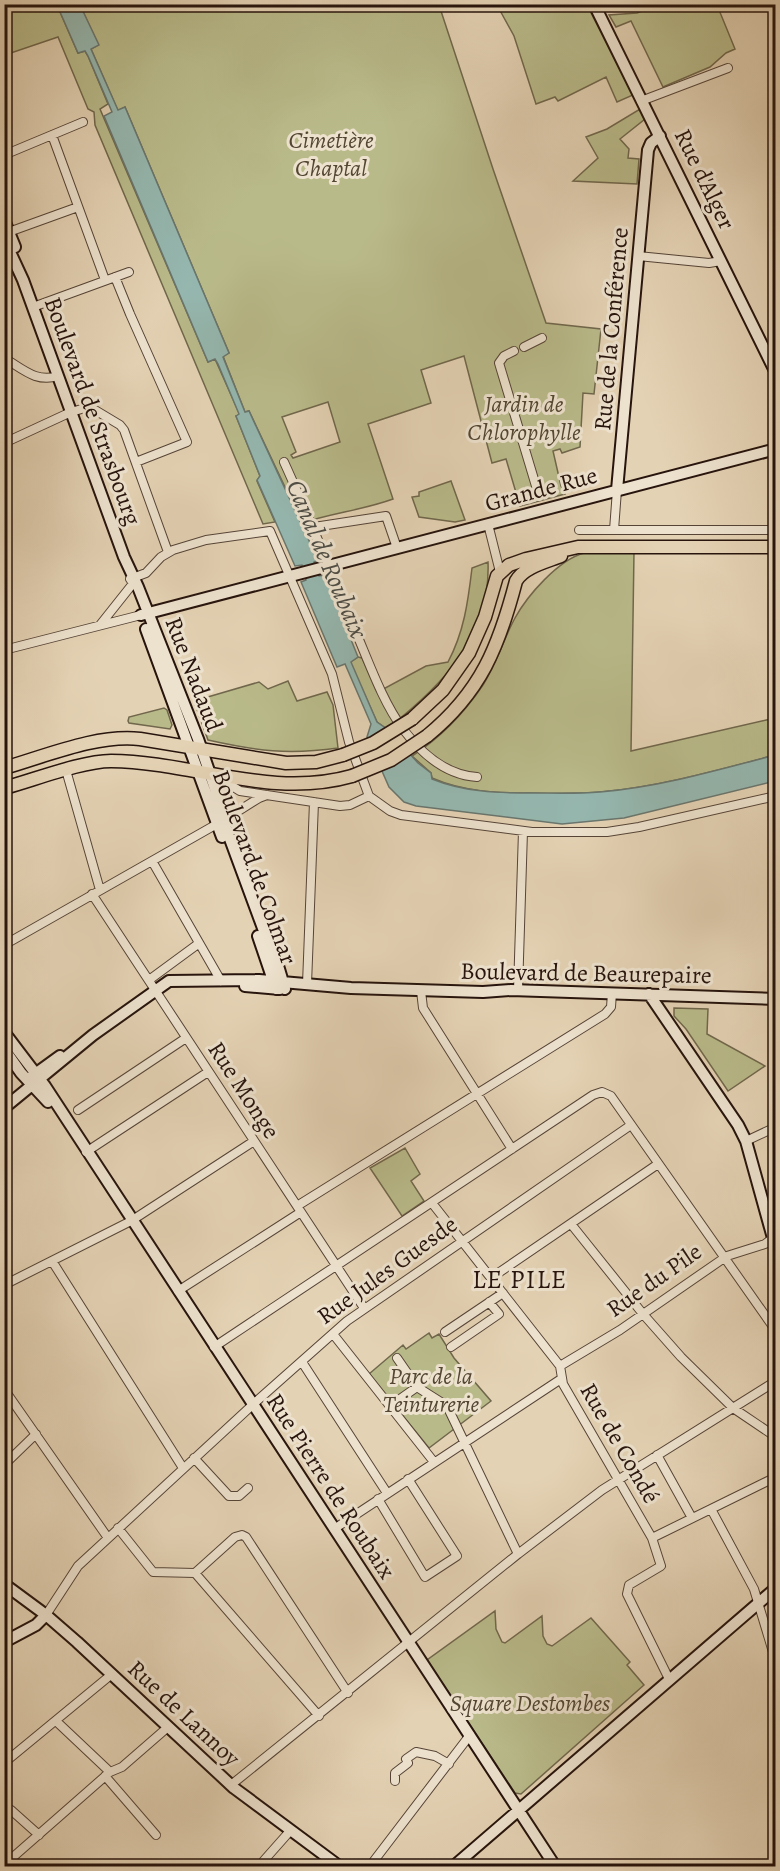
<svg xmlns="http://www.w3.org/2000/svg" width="780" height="1871" font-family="Alegreya,serif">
<rect width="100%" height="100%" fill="#e4d2b4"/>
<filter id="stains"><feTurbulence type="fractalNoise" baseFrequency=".00333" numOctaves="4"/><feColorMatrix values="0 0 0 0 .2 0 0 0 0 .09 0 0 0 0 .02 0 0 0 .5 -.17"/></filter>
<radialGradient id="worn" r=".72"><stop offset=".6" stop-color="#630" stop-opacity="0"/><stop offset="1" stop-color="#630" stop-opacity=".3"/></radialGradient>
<path fill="#b9ba8a" stroke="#70674c" stroke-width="1.5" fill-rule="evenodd" d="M 4,5 L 57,5 L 78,53 L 85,51 L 88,56 L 108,104 L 100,109 L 208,362 L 215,359 L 240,415 L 236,416 L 260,476 L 257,481 L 275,522 L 263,524 L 95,125 L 94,112 L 88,109 L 58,37 L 5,55 Z
M 80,5 L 439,5 L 493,169 L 546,323 L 601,329 L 594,394 L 583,393 L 580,447 L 562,453 L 560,449 L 553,451 L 561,486 L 565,494 L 520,506 L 506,459 L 492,463 L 464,356 L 421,370 L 431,403 L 368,424 L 393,499 C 363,510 332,513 302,523 L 249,411 L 245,412 L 243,407 L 223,356 L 229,353 L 125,107 L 118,111 L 91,49 L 98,45 ZM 328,402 L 340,442 L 293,458 L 291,455 L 296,452 L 282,417 Z
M 497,5 L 587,5 L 633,95 L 617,102 L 606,77 L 558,101 L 555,97 L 536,104 L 514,36 Z
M 657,5 L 717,5 L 735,49 L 726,53 L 710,67 L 663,87 L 631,21 L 616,27 L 609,15 L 637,13 Z
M 640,109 L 645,119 L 620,139 L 629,149 L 628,158 L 639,159 L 637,184 L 573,181 L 598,158 L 586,137 L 607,129 Z
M 451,481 L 465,520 L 455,522 L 419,517 L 412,497 L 419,496 L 419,492 Z
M 634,552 L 631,751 L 775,718 L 775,755 C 719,770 658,787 600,792 C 577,794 554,793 531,793 C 497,793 464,792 432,778 L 431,773 L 412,756 C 440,738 464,713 483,685 C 497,663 503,640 515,618 C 527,596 558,560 584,553 C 597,549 620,552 634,552 Z
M 488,562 C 491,637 442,686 387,729 L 377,722 L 350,662 L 358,657 L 362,658 L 378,692 L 426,666 L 448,662 C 464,632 468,602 472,568 Z
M 288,681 L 297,701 L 327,692 L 333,705 L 338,748 C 288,755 257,751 208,740 L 194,701 L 259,682 L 268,689 Z
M 164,708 L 167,710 L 172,725 L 170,729 L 129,723 L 128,721 L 129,717 Z
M 674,1008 L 708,1009 L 707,1034 L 765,1066 L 728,1091 L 686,1029 L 674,1016 Z
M 405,1148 L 420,1174 L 411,1181 L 424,1201 L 402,1216 L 370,1168 Z
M 429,1333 L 432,1338 L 439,1334 L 454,1358 L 491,1401 L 429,1448 L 369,1374 L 403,1345 L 406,1349 Z
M 495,1611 L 496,1629 L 502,1642 L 505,1643 L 542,1616 L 543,1636 L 547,1644 L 552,1646 L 591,1618 L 630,1662 L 627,1665 L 644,1685 L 521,1794 L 515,1793 L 427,1660 Z"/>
<path fill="#95b7af" stroke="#69766e" stroke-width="1.5" d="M 57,5 L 80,5 L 99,45 L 91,49 L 118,110 L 125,107 L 229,353 L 223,357 L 245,412 L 249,411 L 318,560 L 314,562 L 319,576 L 325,575 L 358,657 L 351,662 L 377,722 L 387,729 L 418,763 L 431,773 L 432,779 C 464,792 497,793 531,793 C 554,793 577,794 600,792 C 659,787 718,770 775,755 L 775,781 L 624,818 L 562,824 L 416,806 L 404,802 L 389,787 L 367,737 L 371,724 L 345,664 L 337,667 L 301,582 L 306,580 L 302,565 L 295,566 L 257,480 L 260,476 L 236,416 L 239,414 L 218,364 L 215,359 L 208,362 L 104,116 L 112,112 L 88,56 L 85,51 L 78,53 Z"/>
<path fill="#e4d2b4" d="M 390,727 L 413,753 L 378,772 L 365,740 Z"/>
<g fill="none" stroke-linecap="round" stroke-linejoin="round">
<g stroke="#564437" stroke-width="10">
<path id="street" d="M 641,101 L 728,68
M 52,135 L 105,280
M 4,155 L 83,122
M 6,233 L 78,207
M 638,256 L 709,263 L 721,261
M 115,277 L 130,314 L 187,442 L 136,462
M 33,307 L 129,272
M 524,347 L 542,338
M 514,351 L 504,356 L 499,363 L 536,486
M 4,358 C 23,369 36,383 58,376
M 4,443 L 71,412 L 85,408 L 95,410 L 120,425 L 124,430 L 168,552
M 284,462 C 309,517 332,573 355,630 C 368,660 383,703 403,729 C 421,753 445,775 477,777
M 488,524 L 500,572
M 314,527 L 386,516 L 397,548
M 579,530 L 776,530
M 614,530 L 617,490
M 130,579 L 146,573 L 161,557 L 173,550 L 206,540 L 270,531 L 332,674 L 349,742 L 369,796
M 100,625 L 131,586
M 4,650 L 141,615
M 66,770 L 100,890
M 219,778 L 240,791 L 340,806 L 350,805 L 369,796
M 369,796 L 390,811 L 401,815 L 532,832 L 607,832 L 639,827 L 776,796
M 224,820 L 259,798 L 267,795
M 152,861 L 221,981
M 92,894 L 364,1308
M 4,945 L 217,824
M 149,980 L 198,944
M 307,984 L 314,802
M 518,990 L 523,831
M 421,991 L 423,1008 L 512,1149
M 78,1110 L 186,1038
M 746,1141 L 776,1127
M 86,1152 L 208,1072
M 432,1203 L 560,1366 L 563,1384 L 652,1538 L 661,1566 L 629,1585 L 627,1594 L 669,1679
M 297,1206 L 605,1014 L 611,1007 L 612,993
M 571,1224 L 643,1314 L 681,1357 L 733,1408 L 776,1437
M 52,1261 L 183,1468
M 491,1278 L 658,1164
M 4,1285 L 131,1221 L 254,1141
M 178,1291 L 301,1212
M 445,1332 L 503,1293
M 333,1334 L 434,1462
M 214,1347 L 593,1095 L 602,1092 L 611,1096 L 776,1331
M 451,1347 L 499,1314 L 489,1302
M 397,1358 L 417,1387 L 447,1406 L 518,1554
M 302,1362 L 387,1493
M 560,1366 L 620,1330 L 727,1256 L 765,1244 L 773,1238
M 4,1389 L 108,1538
M 390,1406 L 417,1387
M 657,1455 L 692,1518
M 194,1458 L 229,1496 L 239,1496 L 248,1488
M 4,1465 L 36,1434
M 378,1499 L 425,1577 L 457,1556 L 408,1479
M 711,1509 L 754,1589 L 776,1662
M 118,1528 L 153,1572 L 195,1573 L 319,1716
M 334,1529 L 561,1379
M 652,1538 L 776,1477
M 195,1573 L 235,1537 L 242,1535 L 246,1537 L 348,1693
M 46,1615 L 78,1566 L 259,1399 L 347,1321 L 631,1125
M 56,1721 L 110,1772
M 4,1763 L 112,1674
M 105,1776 L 156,1835
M 395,1781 L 395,1773 L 408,1763 L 406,1759 L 416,1752 L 435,1756 L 449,1764
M 231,1785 L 518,1554 L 602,1490 L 776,1381
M 11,1810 L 39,1835
M 4,1865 L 110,1772 L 122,1767 L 168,1727
M 259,1866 L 290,1831
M 370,1866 L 470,1735"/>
</g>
<g stroke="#27140d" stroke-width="14">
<path id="secondary" d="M 594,4 L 776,373
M 4,220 L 15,247
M 4,239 L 23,280 L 124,557 L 138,587 L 198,739 L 220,803 L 226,828 L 267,939 L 276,959 L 285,989
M 617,490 L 648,150 L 651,143 L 660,136
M 141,615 L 776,449
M 146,629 L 222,837
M 258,936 L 276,989
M 245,986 L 280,989
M 649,994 L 738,1125 L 746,1141 L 771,1231 L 773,1238 L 776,1238
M 4,1032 L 45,1086 L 555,1866
M 4,1049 L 21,1073 L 48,1102
M 31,1077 L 60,1056
M 4,1108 L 93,1035 L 169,981 L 259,980 L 351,988 L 483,992 L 511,990 L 776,999
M 4,1584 L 46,1615 L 77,1642 L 234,1788 L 339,1866
M 4,1642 L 36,1625 L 46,1615
M 454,1866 L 776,1588"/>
</g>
<g stroke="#27140d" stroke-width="15">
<path id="primary" d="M 412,719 L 443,690 L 469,653 L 485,617 L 497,576 L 509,565 L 526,559 L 578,547 L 776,547
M 427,736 C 481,692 499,646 516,581 C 524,567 546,562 561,556
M 4,768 C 46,756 97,734 140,739 L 286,763 L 316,762 L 343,755
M 4,788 C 34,780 82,761 111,761 C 193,762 271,799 352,776"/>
</g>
<use href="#street" stroke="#ede2ce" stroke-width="8"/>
<use href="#secondary" stroke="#ede2ce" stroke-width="10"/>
<use href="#primary" stroke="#e4d2b4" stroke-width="12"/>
<g stroke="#27140d" stroke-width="15" stroke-linecap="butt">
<path id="primary-bridge" d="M 343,755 L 373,743 L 412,719
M 352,776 L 391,760 L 427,736"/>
</g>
<use href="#primary-bridge" stroke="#e4d2b4" stroke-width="12"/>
</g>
<g text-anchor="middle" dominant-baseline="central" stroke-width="6" stroke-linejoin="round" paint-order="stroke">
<g font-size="24" font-style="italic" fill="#534632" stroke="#ede2ce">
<text x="331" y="140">Cimetière<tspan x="331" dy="28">Chaptal</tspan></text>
<text x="524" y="404">Jardin de<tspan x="524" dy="28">Chlorophylle</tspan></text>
<text x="431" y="1376">Parc de la<tspan x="431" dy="28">Teinturerie</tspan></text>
<text x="530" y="1703">Square Destombes</text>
</g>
<g font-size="24" fill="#27140d" stroke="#ede2ce">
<text transform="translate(705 179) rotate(64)">Rue d'Alger</text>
<text transform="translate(611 329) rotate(-85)">Rue de la Conférence</text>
<text transform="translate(93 411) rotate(70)">Boulevard de Strasbourg</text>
<text transform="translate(541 489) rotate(-15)">Grande Rue</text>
<text transform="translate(194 674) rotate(69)">Rue Nadaud</text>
<text transform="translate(255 867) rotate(70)">Boulevard de Colmar</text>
<text transform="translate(586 973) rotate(1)">Boulevard de Beaurepaire</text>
<text transform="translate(244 1090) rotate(57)">Rue Monge</text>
<text transform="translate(387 1270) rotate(-36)">Rue Jules Guesde</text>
<text transform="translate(654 1280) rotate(-35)">Rue du Pile</text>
<text transform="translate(620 1443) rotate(60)">Rue de Condé</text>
<text transform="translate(331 1486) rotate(57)">Rue Pierre de Roubaix</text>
<text transform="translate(184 1713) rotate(43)">Rue de Lannoy</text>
</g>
<g font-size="26" font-style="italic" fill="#4e4d46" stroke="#ede2ce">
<text transform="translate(327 559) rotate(67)">Canal de Roubaix</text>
</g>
<g font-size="26" letter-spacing="1.5" fill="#27140d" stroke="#ede2ce">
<text x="520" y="1279">LE PILE</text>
</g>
</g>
<rect width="780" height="1871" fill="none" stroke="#e4d2b4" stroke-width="24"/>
<rect x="6" y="6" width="768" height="1859" fill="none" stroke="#27140d" stroke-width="3"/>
<rect x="12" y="12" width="756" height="1847" fill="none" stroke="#27140d" stroke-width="1.5"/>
<rect width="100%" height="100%" filter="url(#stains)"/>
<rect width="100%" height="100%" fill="url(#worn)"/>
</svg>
